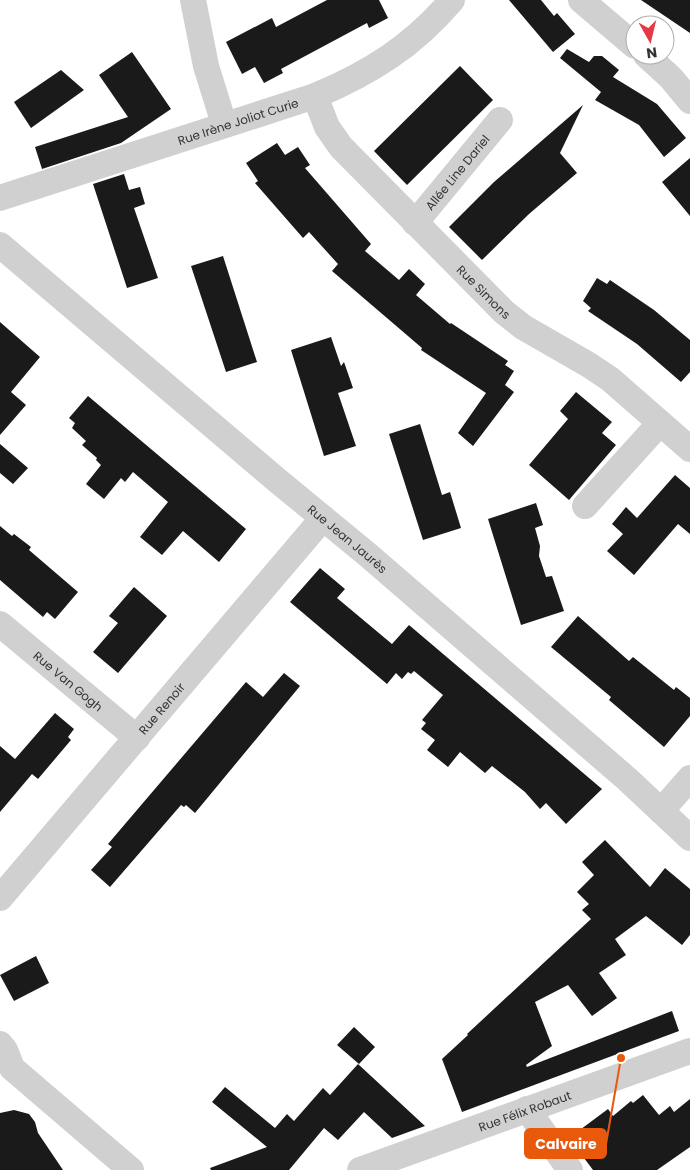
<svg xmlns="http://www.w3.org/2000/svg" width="690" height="1170" font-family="Poppins,sans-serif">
<rect width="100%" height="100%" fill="#fff"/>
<path fill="#1a1a1a" d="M 327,0 L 379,0 L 388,18 L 369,28 L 367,23 L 281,69 L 283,73 L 264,83 L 255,67 L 242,74 L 226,42 L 272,18 L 276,27 Z
M 509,0 L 541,0 L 554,16 L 557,13 L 575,34 L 553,52 Z
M 641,0 L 690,0 L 690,33 Z
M 567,49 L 589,62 L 594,56 L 602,56 L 619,70 L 613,77 L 657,104 L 686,138 L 664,157 L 639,125 L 595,100 L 601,92 L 560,58 Z
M 132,52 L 171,109 L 121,143 L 42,169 L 35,147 L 128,117 L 99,75 Z
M 460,66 L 493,100 L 407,185 L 374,151 Z
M 61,70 L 84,90 L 31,128 L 14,102 Z
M 583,105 L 560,153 L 577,173 L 529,214 L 482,260 L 449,227 L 494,182 Z
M 277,143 L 285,155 L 298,147 L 310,165 L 305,168 L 371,244 L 365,251 L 399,280 L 409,269 L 425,284 L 416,295 L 450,324 L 451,323 L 508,361 L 505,365 L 514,371 L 505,385 L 514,392 L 473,446 L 458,433 L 486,393 L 421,350 L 422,348 L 332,271 L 338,264 L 309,232 L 303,238 L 255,183 L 258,181 L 246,163 Z
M 690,158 L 690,216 L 662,182 Z
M 124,174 L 129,190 L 140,187 L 145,204 L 134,208 L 158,278 L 127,288 L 93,184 Z
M 223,256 L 257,362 L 226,372 L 191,266 Z
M 597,278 L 607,284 L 610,280 L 654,310 L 690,340 L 690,372 L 681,382 L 637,344 L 588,311 L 591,308 L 583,301 Z
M 0,322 L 40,357 L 11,392 L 26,405 L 0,435 Z
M 331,337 L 341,366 L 344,362 L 353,388 L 338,393 L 356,446 L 324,456 L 291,350 Z
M 576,392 L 612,422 L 602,433 L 616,445 L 569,500 L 529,465 L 568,419 L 560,411 Z
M 88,396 L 246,529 L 219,562 L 183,531 L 162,555 L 140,537 L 168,502 L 133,472 L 125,482 L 121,478 L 104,499 L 86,484 L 101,465 L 96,460 L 97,458 L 82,445 L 86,441 L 72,428 L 75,423 L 69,418 Z
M 420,424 L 442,495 L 450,492 L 461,528 L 423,540 L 389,434 Z
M 0,444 L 28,468 L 13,484 L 0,473 Z
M 675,475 L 690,488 L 690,534 L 678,524 L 634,575 L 607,551 L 623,534 L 612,524 L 626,507 L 637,518 Z
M 536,503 L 543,525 L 535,528 L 540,546 L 539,556 L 546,577 L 552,576 L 564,611 L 521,625 L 488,519 Z
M 0,526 L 12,536 L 14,534 L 31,547 L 29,550 L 78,592 L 55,619 L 47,612 L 43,617 L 0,580 Z
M 320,568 L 345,589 L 337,598 L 392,644 L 409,625 L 602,789 L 566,824 L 546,803 L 540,809 L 525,792 L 492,766 L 485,773 L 460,752 L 448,767 L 427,750 L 435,740 L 421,729 L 426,723 L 422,720 L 443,695 L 414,671 L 411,674 L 408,672 L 402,679 L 396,673 L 387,684 L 290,602 Z
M 134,587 L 167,616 L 118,673 L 93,652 L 118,623 L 109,616 Z
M 578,616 L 629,661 L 633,657 L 674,690 L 676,687 L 690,698 L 690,716 L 664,747 L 609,700 L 611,697 L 551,647 Z
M 284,673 L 300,686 L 195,813 L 186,805 L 184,807 L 181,805 L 110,887 L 91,870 L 112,847 L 108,844 L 246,682 L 263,697 Z
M 55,713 L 74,729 L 68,737 L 71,740 L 38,779 L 32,774 L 0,812 L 0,746 L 15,759 Z
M 605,840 L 650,887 L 665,868 L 690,889 L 690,935 L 682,945 L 646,916 L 615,939 L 626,955 L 599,973 L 617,998 L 592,1016 L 568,985 L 535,1002 L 552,1046 L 526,1065 L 527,1067 L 672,1011 L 679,1031 L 462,1112 L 442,1059 L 468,1035 L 467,1034 L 591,919 L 582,910 L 589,904 L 577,892 L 594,875 L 582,862 Z
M 36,956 L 49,983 L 14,1001 L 0,975 Z
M 354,1027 L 375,1047 L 359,1064 L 337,1045 Z
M 358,1064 L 425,1126 L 392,1138 L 364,1112 L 338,1140 L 324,1128 L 289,1170 L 211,1170 L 210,1168 L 267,1147 L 212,1102 L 225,1087 L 275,1128 L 287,1114 L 294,1121 L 323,1088 L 330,1095 Z
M 643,1095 L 659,1115 L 670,1106 L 674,1112 L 690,1099 L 690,1147 L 657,1170 L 593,1170 L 569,1138 L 608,1109 L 613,1116 L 631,1101 L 633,1103 Z
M 14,1110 L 29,1114 L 35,1122 L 38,1133 L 63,1170 L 0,1170 L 0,1113 Z"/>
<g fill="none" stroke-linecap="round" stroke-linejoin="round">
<g stroke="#d0d0d0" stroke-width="26">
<path d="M 193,0 L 206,66 L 224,124"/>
<path d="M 581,0 L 635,46"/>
<path d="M 646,55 L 671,78 L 690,101"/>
<path id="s1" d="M 315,96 L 327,127 L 341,147 L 504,312 L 523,327 L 589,365 L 610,379 L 690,449"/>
<path id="s2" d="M 0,198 L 315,96 C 370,73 413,46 452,0"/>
<path id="s3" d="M 415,223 L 500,120"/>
<path id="s4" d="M 0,245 L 278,481 L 368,555 L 627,779 L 690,838"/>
<path d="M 585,506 L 660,423"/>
<path id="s5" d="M 0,624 L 137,738"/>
<path d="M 661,811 L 690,778"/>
<path id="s6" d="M 0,898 L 323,518"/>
<path d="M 0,1044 L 5,1050 L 12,1068 L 131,1170"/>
<path d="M 527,1109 L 570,1170"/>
<path id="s7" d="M 360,1170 L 690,1051"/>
</g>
</g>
<g text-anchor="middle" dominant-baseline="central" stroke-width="5" stroke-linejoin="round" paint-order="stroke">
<g font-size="12" fill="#333" stroke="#fff">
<text stroke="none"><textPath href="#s2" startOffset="250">Rue Irène Joliot Curie</textPath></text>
<text stroke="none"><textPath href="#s3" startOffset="66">Allée Line Dariel</textPath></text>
<text stroke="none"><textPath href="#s1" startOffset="261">Rue Simons</textPath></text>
<text stroke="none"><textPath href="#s4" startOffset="455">Rue Jean Jaurès</textPath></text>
<text stroke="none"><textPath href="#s5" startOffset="89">Rue Van Gogh</textPath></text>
<text stroke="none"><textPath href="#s6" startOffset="249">Rue Renoir</textPath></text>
<text stroke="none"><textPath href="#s7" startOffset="175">Rue Félix Robaut</textPath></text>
</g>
</g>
<path fill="none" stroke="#e8590c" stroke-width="2" d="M621 1058L606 1144"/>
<circle fill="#e8590c" stroke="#fff" stroke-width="2" cx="621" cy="1058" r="5"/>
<rect fill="#e8590c" stroke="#e8590c" stroke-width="2" x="525" y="1129" width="81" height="29" rx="5"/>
<g font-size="14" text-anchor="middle" font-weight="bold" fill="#fff">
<text x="566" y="1149">Calvaire</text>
</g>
<g transform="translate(650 40) rotate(172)"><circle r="24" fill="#ffffff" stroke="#adadad"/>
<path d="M0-4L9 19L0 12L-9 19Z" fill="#e63946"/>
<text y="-8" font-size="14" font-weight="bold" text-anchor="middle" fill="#333333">N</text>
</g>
</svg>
